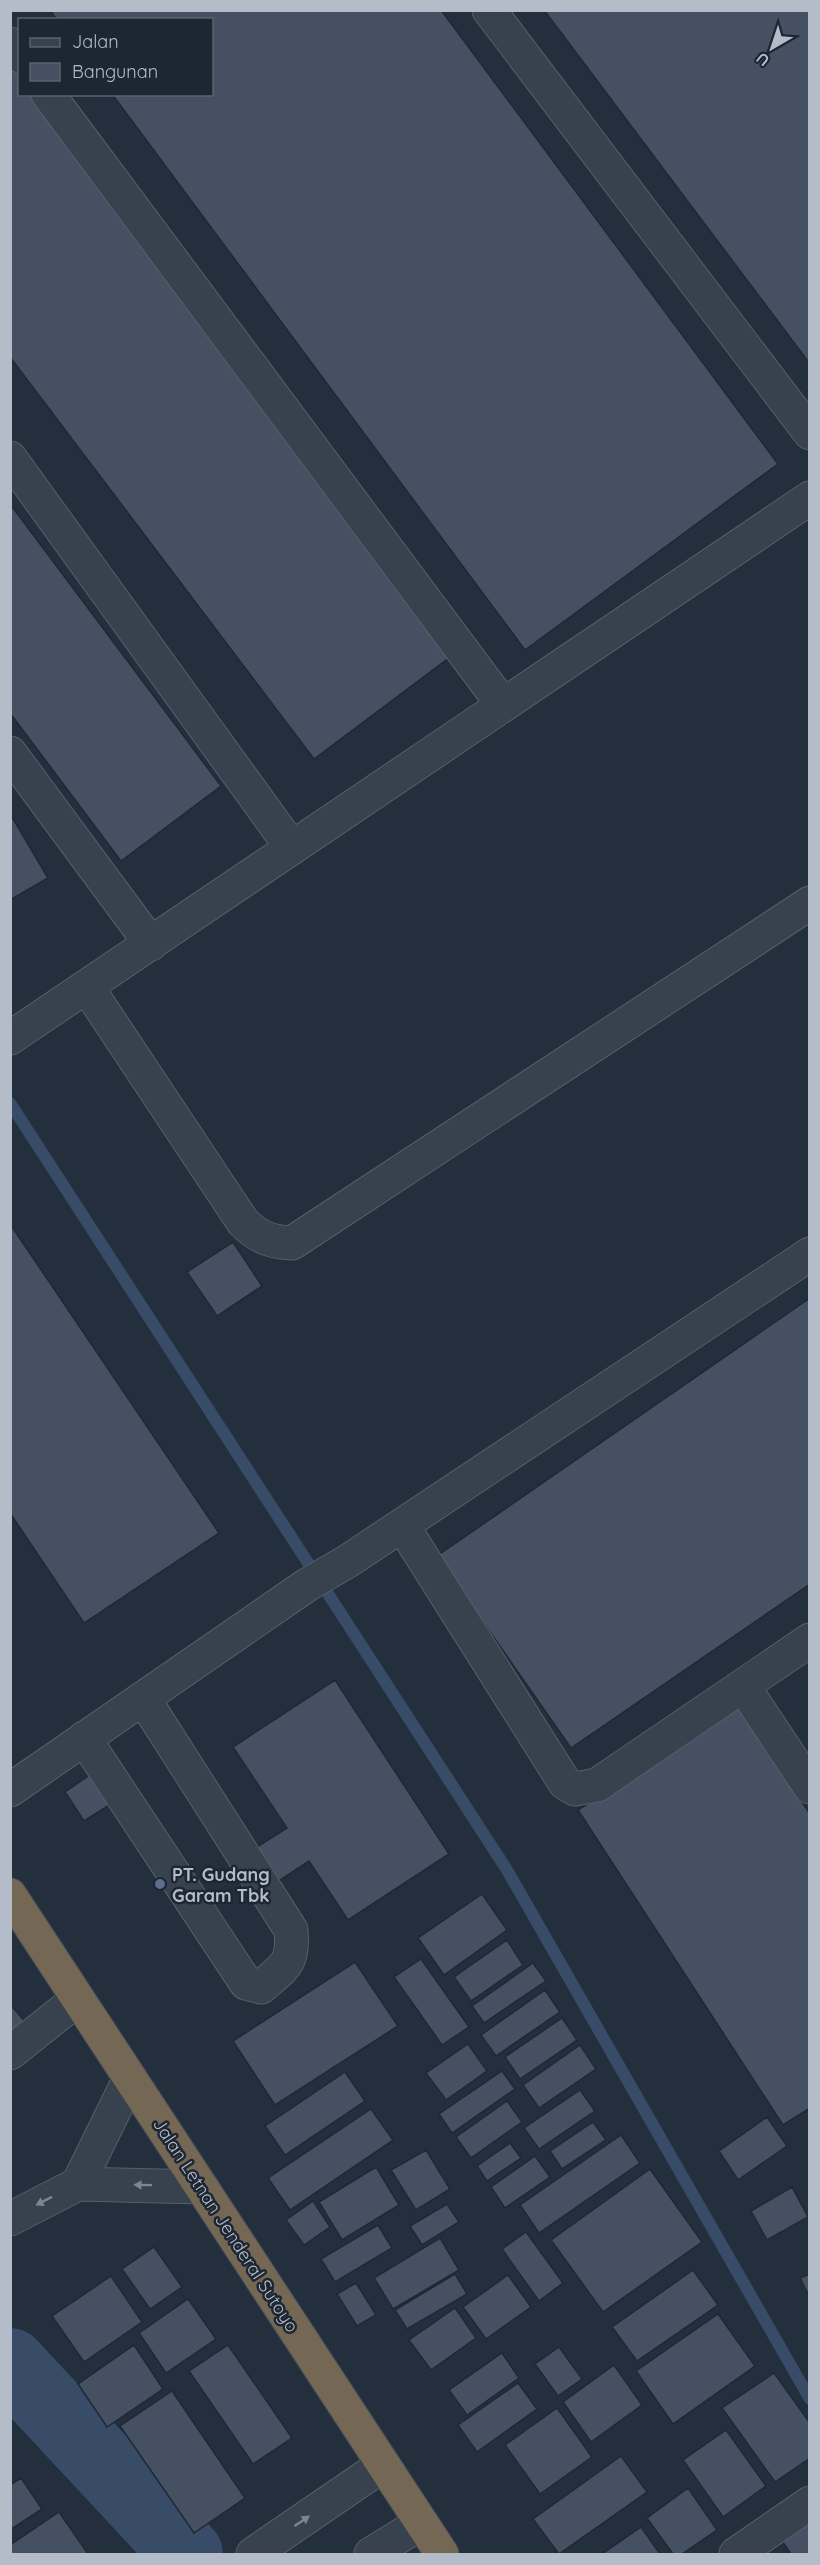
<svg xmlns="http://www.w3.org/2000/svg" width="820" height="2565" font-family="Quicksand,sans-serif">
<rect width="100%" height="100%" fill="#242f3e"/>
<g fill="none" stroke-linecap="round" stroke-linejoin="round">
<path stroke="#394c67" stroke-width="12" d="M 10,1103 L 507,1870 L 810,2399"/>
<path stroke="#394c67" stroke-width="72" d="M 10,2364 L 187,2554"/>
</g>
<path fill="#455162" stroke="#1f2835" stroke-width="1.5" d="M 50,10 L 441,10 L 778,464 L 525,650 L 112,94 L 212,94 L 212,20 L 57,20 Z
M 544,10 L 810,10 L 810,364 Z
M 10,58 L 20,70 L 20,94 L 38,94 L 458,651 L 314,759 L 10,357 Z
M 10,504 L 221,786 L 121,861 L 10,713 Z
M 12,817 L 48,878 L 10,900 L 10,818 Z
M 10,1224 L 219,1533 L 84,1623 L 10,1513 Z
M 233,1242 L 262,1286 L 217,1316 L 187,1272 Z
M 810,1298 L 810,1584 L 571,1748 L 437,1556 Z
M 335,1680 L 449,1854 L 348,1920 L 309,1861 L 271,1886 L 249,1852 L 287,1828 L 233,1747 Z
M 739,1706 L 810,1814 L 810,2108 L 783,2125 L 578,1810 Z
M 91,1774 L 111,1804 L 84,1821 L 65,1792 Z
M 482,1894 L 507,1930 L 444,1975 L 418,1938 Z
M 507,1940 L 523,1965 L 471,2001 L 454,1977 Z
M 421,1959 L 469,2027 L 442,2045 L 394,1977 Z
M 355,1962 L 398,2026 L 275,2105 L 233,2041 Z
M 533,1963 L 546,1981 L 484,2023 L 472,2006 Z
M 545,1990 L 560,2012 L 496,2056 L 481,2035 Z
M 10,2004 L 26,2023 L 10,2036 Z
M 562,2018 L 577,2040 L 520,2079 L 505,2057 Z
M 468,2044 L 487,2071 L 446,2100 L 426,2073 Z
M 580,2045 L 596,2069 L 539,2108 L 523,2085 Z
M 502,2071 L 515,2089 L 452,2133 L 439,2114 Z
M 345,2072 L 365,2101 L 285,2155 L 265,2126 Z
M 580,2090 L 595,2111 L 539,2149 L 524,2128 Z
M 507,2101 L 522,2122 L 471,2158 L 456,2137 Z
M 371,2109 L 393,2140 L 290,2210 L 268,2178 Z
M 767,2117 L 787,2146 L 738,2180 L 719,2151 Z
M 593,2122 L 606,2140 L 562,2169 L 550,2151 Z
M 621,2135 L 640,2163 L 539,2233 L 520,2205 Z
M 510,2143 L 521,2158 L 487,2181 L 477,2166 Z
M 426,2150 L 450,2189 L 416,2210 L 391,2170 Z
M 535,2156 L 550,2177 L 505,2208 L 491,2187 Z
M 376,2167 L 399,2205 L 342,2240 L 319,2202 Z
M 650,2169 L 702,2242 L 603,2312 L 551,2240 Z
M 792,2187 L 808,2217 L 767,2240 L 751,2211 Z
M 313,2201 L 330,2227 L 304,2245 L 286,2220 Z
M 447,2204 L 459,2222 L 422,2245 L 410,2226 Z
M 378,2225 L 392,2248 L 335,2282 L 321,2259 Z
M 526,2232 L 563,2283 L 539,2301 L 502,2249 Z
M 440,2238 L 459,2270 L 393,2309 L 374,2278 Z
M 154,2247 L 182,2287 L 150,2309 L 122,2269 Z
M 693,2270 L 718,2305 L 637,2361 L 612,2327 Z
M 455,2274 L 467,2294 L 407,2329 L 395,2310 Z
M 810,2274 L 810,2298 L 800,2278 Z
M 508,2275 L 531,2307 L 486,2339 L 463,2307 Z
M 111,2276 L 142,2322 L 84,2362 L 52,2316 Z
M 356,2283 L 376,2315 L 357,2326 L 337,2294 Z
M 188,2299 L 216,2339 L 166,2373 L 139,2333 Z
M 455,2308 L 476,2338 L 431,2370 L 409,2340 Z
M 718,2314 L 755,2366 L 673,2424 L 636,2371 Z
M 134,2345 L 163,2389 L 107,2427 L 78,2384 Z
M 228,2345 L 292,2438 L 253,2464 L 189,2371 Z
M 559,2347 L 582,2379 L 558,2396 L 535,2364 Z
M 502,2353 L 519,2378 L 467,2415 L 449,2390 Z
M 614,2365 L 642,2405 L 591,2442 L 563,2402 Z
M 774,2373 L 810,2423 L 810,2458 L 775,2482 L 722,2408 Z
M 518,2383 L 537,2409 L 477,2452 L 458,2425 Z
M 172,2391 L 245,2498 L 194,2533 L 120,2426 Z
M 557,2408 L 592,2457 L 540,2494 L 505,2445 Z
M 726,2430 L 766,2486 L 723,2517 L 683,2460 Z
M 621,2456 L 647,2492 L 559,2554 L 533,2519 Z
M 21,2478 L 42,2509 L 10,2530 L 10,2485 Z
M 688,2488 L 717,2530 L 682,2554 L 673,2554 L 647,2518 Z
M 59,2512 L 88,2554 L 10,2554 L 10,2545 Z
M 810,2518 L 810,2554 L 791,2554 L 780,2538 Z
M 641,2527 L 660,2554 L 602,2554 Z"/>
<g fill="none" stroke-linecap="round" stroke-linejoin="round">
<g stroke="#565f6c" stroke-width="35">
<path id="minor" d="M 489,10 L 810,433
M 10,44 L 20,56
M 48,94 L 503,705
M 10,458 L 292,848
M 10,753 L 151,944
M 87,987 L 243,1222 C 258,1237 270,1242 292,1243 L 810,903
M 10,1038 L 810,498
M 402,1525 L 565,1783 L 575,1789 L 597,1785 L 810,1640
M 743,1686 L 810,1787
M 84,1738 L 246,1983 L 261,1987 C 285,1966 294,1964 291,1930 L 143,1698
M 10,1790 L 307,1585 L 348,1561 L 810,1254
M 10,2053 L 78,1999
M 78,2184 L 130,2078
M 10,2219 L 78,2184 L 201,2187
M 253,2554 L 383,2465
M 371,2554 L 421,2523
M 736,2554 L 810,2503"/>
</g>
<g stroke="#434c59" stroke-width="35">
<path id="highway" d="M 10,1895 L 442,2554"/>
</g>
<use href="#minor" stroke="#38414e" stroke-width="33"/>
<use href="#highway" stroke="#746855" stroke-width="33"/>
</g>
<defs><path id="oneway-solid" d="M-6-.8H1V-3.2L6.5 0L1 3.2V.8H-6Z" transform="scale(1.5)"/></defs>
<g fill="#7c8592">
<use href="#oneway-solid" transform="translate(143 2185) rotate(-179)"/>
<use href="#oneway-solid" transform="translate(44 2201) rotate(153)"/>
<use href="#oneway-solid" transform="translate(302 2521) rotate(-34)"/>
</g>
<circle fill="#5c6f8a" stroke="#1d2633" stroke-width="2" cx="160" cy="1884" r="6"/>
<g text-anchor="middle" dominant-baseline="central" stroke-width="5" stroke-linejoin="round" paint-order="stroke">
<g font-size="18" font-weight="bold" fill="#b4bcc9" stroke="#1d2633" text-anchor="start">
<text x="172" y="1874">PT. Gudang<tspan x="172" dy="21">Garam Tbk</tspan></text>
</g>
<g font-size="18" fill="#b4bcc9" stroke="#1d2633">
<text transform="translate(226 2225) rotate(57)">Jalan Letnan Jenderal Sutoyo</text>
</g>
</g>
<rect width="820" height="2565" fill="none" stroke="#b4bcc9" stroke-width="24"/>
<rect x="18" y="18" width="195" height="78" fill="#1d2633" stroke="#59626f" stroke-width="1.5"/>
<rect x="30" y="38" width="30" height="9" fill="#38414e" stroke="#59626f" stroke-width="1.5"/>
<text x="72" y="48" font-size="18" fill="#b4bcc9">Jalan</text>
<rect x="30" y="63" width="30" height="18" fill="#455162" stroke="#59626f" stroke-width="1.5"/>
<text x="72" y="78" font-size="18" fill="#b4bcc9">Bangunan</text>
<g transform="translate(772 48) rotate(219)" stroke="#1d2633" stroke-width="4.5" paint-order="stroke">
<path d="M0-4.5L10 22L0 15L-10 22Z" fill="#b4bcc9"/>
<text y="-9" font-size="16" font-weight="bold" text-anchor="middle" fill="#b4bcc9">U</text>
</g>
</svg>
